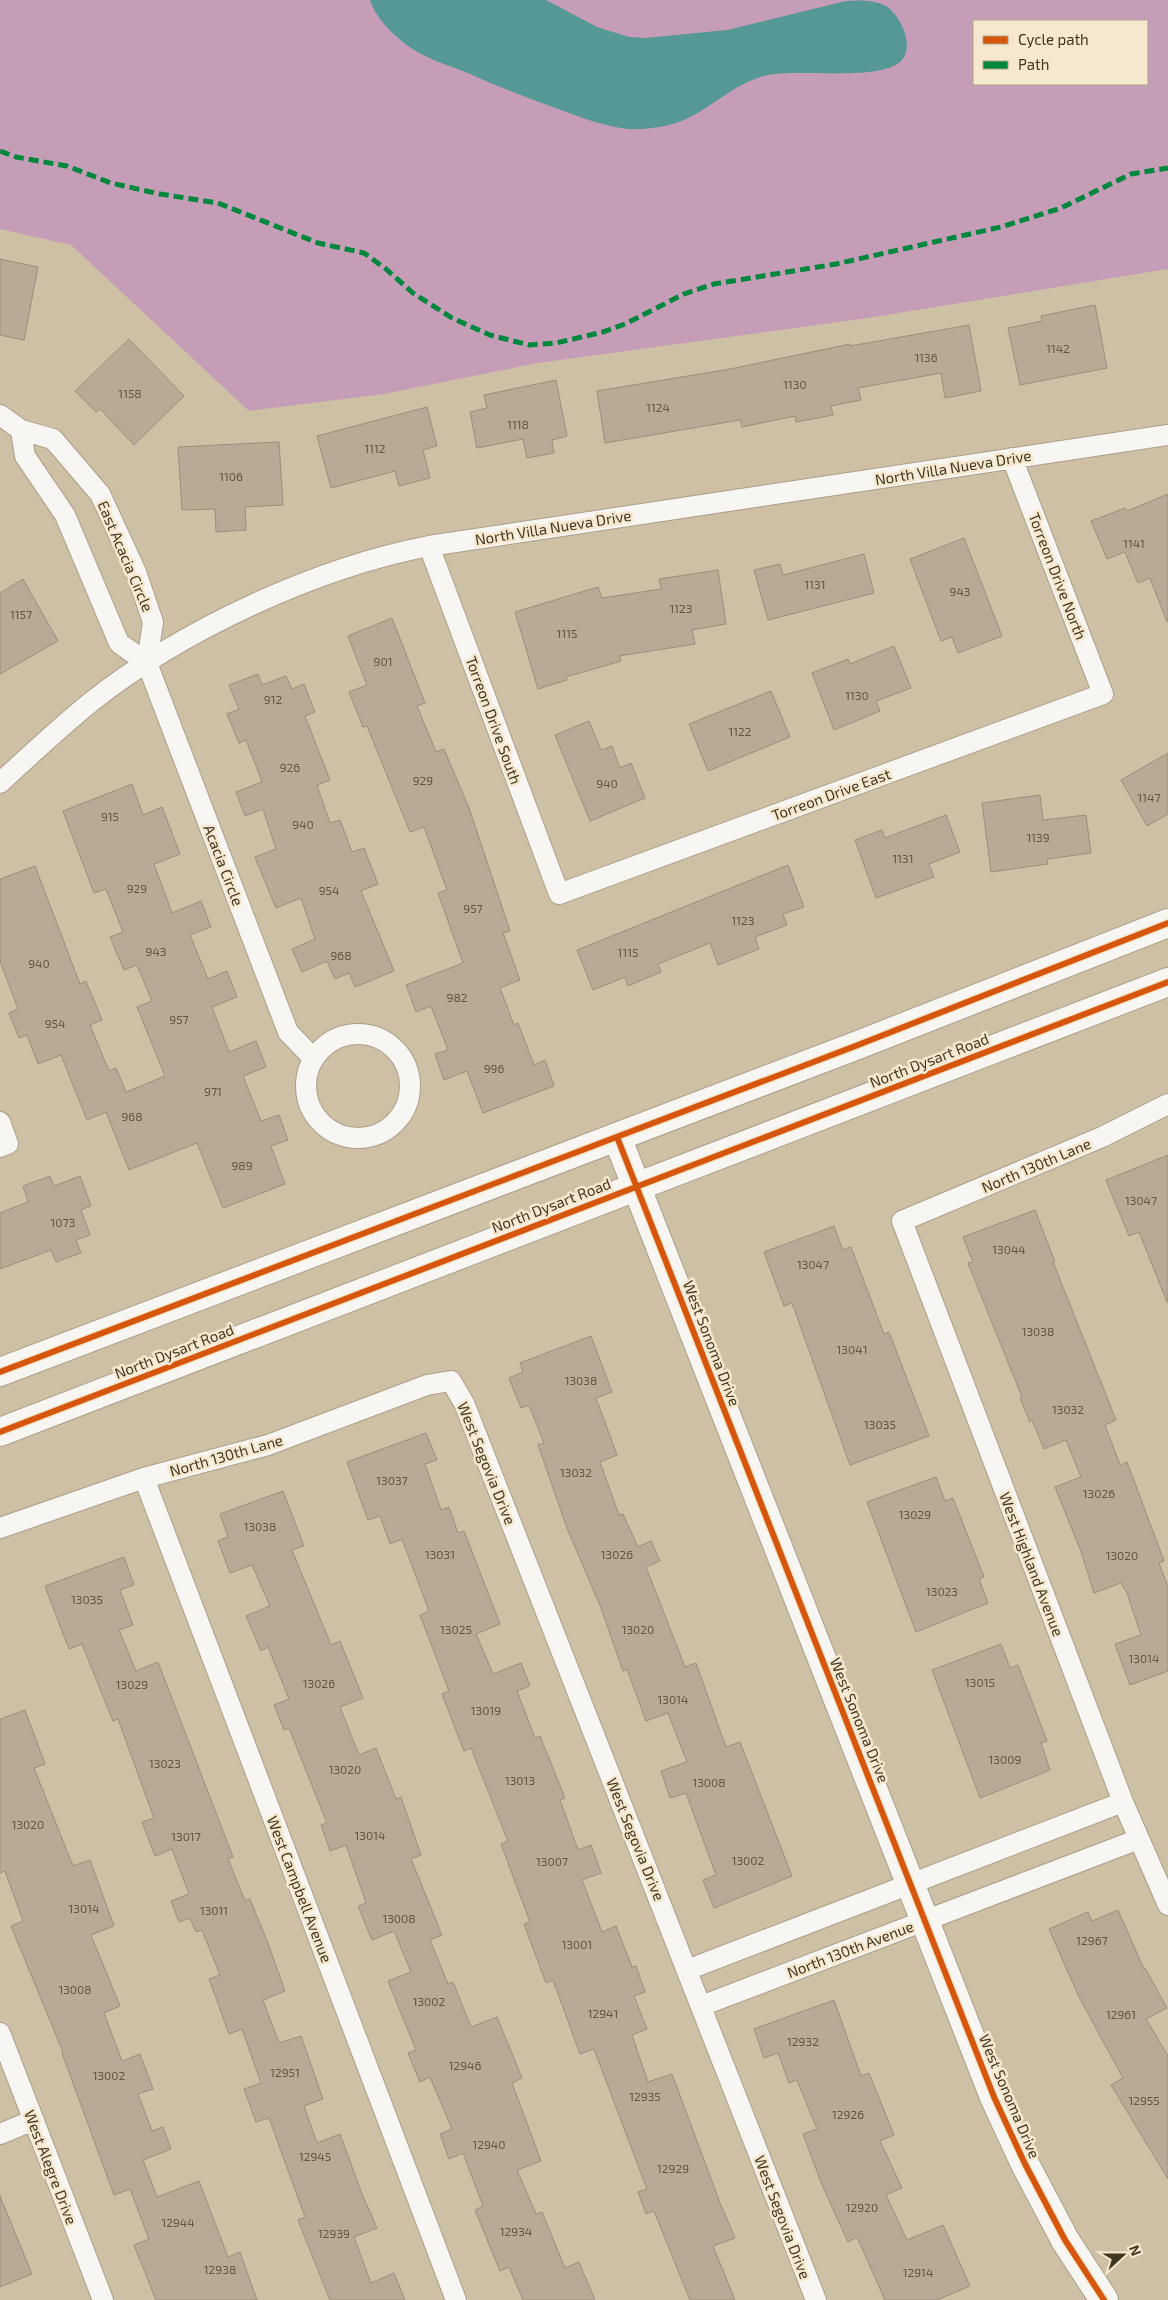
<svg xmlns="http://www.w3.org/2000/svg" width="1168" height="2300" font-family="'Exo 2',sans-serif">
<rect width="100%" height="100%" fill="#cec0a5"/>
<path fill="#c69db7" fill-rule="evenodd" d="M 0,0 L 1168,0 L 1168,269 L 868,318 L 538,363 L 384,394 L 249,411 L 71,245 L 0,229 ZM 974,21 L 1147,21 L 1147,84 L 974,84 Z"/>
<path fill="#559896" d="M 370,0 L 546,0 L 597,27 L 629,37 L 645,38 L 727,30 L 846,1 C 859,0 875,0 886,6 C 901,16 916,48 900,62 C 877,81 801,69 769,75 C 730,82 704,119 665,126 C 653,128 639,130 627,129 C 603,126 580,117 558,109 C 528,98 499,87 470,74 C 451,66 429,60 411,48 C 396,38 375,18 370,0 Z"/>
<path fill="#b8aa96" stroke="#9c8e7b" d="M 0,259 L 38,267 L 24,340 L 0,335 Z
M 1095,305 L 1107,368 L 1020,385 L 1008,328 L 1042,321 L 1041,316 Z
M 969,325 L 981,391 L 945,398 L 941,373 L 858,388 L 861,400 L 831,406 L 833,415 L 796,422 L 795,416 L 742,427 L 740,420 L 605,443 L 597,391 L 730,369 L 850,344 L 850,346 Z
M 129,339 L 184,396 L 134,445 L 100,409 L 96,412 L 75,391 Z
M 556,380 L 567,436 L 552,440 L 554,453 L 527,458 L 523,439 L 477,448 L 470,412 L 487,408 L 484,395 Z
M 427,407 L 437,446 L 423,450 L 430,478 L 399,486 L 395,471 L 331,488 L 317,436 Z
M 279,442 L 283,505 L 245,507 L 246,530 L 216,532 L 215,509 L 182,510 L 178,447 Z
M 1168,494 L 1168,621 L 1167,622 L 1150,578 L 1138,583 L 1125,552 L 1107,559 L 1091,521 L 1125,508 L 1127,511 Z
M 964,538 L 1002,636 L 958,653 L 952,637 L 941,641 L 910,559 Z
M 864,554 L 874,593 L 768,620 L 754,570 L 780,564 L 783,575 Z
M 718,570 L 726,624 L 692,630 L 695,644 L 619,656 L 621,661 L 566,677 L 567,680 L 538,689 L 515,612 L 598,587 L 602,598 L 661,589 L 659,579 Z
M 23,579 L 58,641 L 0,674 L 0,593 Z
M 392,618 L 425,703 L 417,706 L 436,752 L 444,749 L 469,808 L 510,931 L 503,933 L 520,980 L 500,988 L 514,1025 L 518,1023 L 534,1065 L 545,1060 L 554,1086 L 483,1113 L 467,1071 L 444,1080 L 435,1054 L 448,1050 L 431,1006 L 416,1012 L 406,985 L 463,963 L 438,893 L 447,890 L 424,827 L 410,832 L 367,726 L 363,727 L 349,692 L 367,685 L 348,636 Z
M 894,646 L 911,688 L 876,701 L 880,711 L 834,730 L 812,673 L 848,659 L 850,664 Z
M 258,674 L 262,685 L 286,676 L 292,689 L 304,684 L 315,712 L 305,716 L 330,780 L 317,785 L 330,823 L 340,820 L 352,852 L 364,848 L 378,884 L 361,891 L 394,971 L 355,987 L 349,973 L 335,979 L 327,961 L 302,972 L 292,949 L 315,939 L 301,898 L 276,908 L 255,857 L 276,849 L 263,809 L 245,816 L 236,792 L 262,782 L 246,740 L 239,743 L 227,714 L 239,709 L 229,685 Z
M 771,691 L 790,737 L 708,771 L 689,724 Z
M 589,721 L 601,750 L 612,746 L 620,768 L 631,763 L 645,798 L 590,821 L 555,735 Z
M 1168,753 L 1168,814 L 1147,826 L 1121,780 Z
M 132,784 L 143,815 L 162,807 L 180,854 L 154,864 L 172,913 L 201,901 L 211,927 L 190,935 L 208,979 L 227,971 L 237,997 L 212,1007 L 229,1052 L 256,1041 L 266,1067 L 243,1076 L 261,1121 L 279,1115 L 288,1140 L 271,1146 L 285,1184 L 223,1208 L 197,1143 L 129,1170 L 106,1112 L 87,1120 L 61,1055 L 38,1064 L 27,1035 L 19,1038 L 9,1013 L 18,1009 L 0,961 L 0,879 L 35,866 L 80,984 L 86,981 L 102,1020 L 90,1025 L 109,1071 L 116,1068 L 126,1092 L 165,1076 L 137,1007 L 152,1001 L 137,965 L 124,970 L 110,937 L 123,932 L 106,889 L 94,893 L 63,811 Z
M 1040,795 L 1043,820 L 1086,815 L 1091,853 L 1047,859 L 1048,864 L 991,872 L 982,803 Z
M 946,815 L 960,852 L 929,864 L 934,877 L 876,898 L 855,840 L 882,830 L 885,838 Z
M 788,865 L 804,907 L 783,914 L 787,925 L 755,937 L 759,949 L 718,965 L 710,943 L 658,964 L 661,972 L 628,986 L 625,977 L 593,990 L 577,950 Z
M 1168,1155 L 1168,1302 L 1167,1302 L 1139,1232 L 1129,1236 L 1106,1180 Z
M 50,1176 L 54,1186 L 80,1176 L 91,1206 L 81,1210 L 90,1235 L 76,1240 L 81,1253 L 56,1262 L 51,1250 L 0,1269 L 0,1213 L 28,1202 L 23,1186 Z
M 1035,1210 L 1055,1262 L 1053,1262 L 1116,1420 L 1105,1425 L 1120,1465 L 1127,1462 L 1164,1561 L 1159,1563 L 1168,1587 L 1168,1671 L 1130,1685 L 1115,1644 L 1141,1635 L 1127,1593 L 1121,1583 L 1094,1593 L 1080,1549 L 1055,1487 L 1081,1477 L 1066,1440 L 1044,1449 L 1032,1420 L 1030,1422 L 1020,1398 L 1022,1397 L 968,1263 L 973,1262 L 963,1237 Z
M 834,1226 L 843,1250 L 851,1247 L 884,1334 L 889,1332 L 929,1436 L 850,1465 L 792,1303 L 784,1306 L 764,1252 Z
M 591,1336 L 612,1392 L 596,1398 L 617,1455 L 600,1462 L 619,1515 L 623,1514 L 638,1547 L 651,1541 L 660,1561 L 646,1567 L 685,1667 L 696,1663 L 726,1747 L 740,1742 L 792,1876 L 714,1908 L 703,1880 L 716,1875 L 686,1793 L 670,1798 L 661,1771 L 687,1762 L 668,1713 L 646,1721 L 627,1669 L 623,1671 L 601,1608 L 567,1528 L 538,1445 L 544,1443 L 529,1405 L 521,1408 L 509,1378 L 523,1372 L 520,1363 Z
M 426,1433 L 437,1460 L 425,1464 L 441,1510 L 449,1507 L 458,1533 L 464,1531 L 500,1624 L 476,1634 L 493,1674 L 521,1663 L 530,1686 L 517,1691 L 535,1738 L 540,1736 L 565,1798 L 560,1800 L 578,1850 L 591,1845 L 601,1873 L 582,1880 L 602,1932 L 616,1926 L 632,1967 L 636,1966 L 645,1992 L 634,1996 L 647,2029 L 632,2035 L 648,2082 L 672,2074 L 720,2203 L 735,2238 L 713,2246 L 735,2300 L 690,2300 L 654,2211 L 646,2214 L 638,2192 L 647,2189 L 594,2049 L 580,2054 L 553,1980 L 546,1983 L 524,1924 L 530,1922 L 501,1844 L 508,1841 L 471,1748 L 464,1751 L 442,1694 L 449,1691 L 420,1615 L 429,1611 L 402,1539 L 390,1544 L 380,1516 L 368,1520 L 347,1462 Z
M 936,1477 L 945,1501 L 953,1498 L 984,1577 L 979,1579 L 988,1603 L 916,1632 L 867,1502 Z
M 283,1491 L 304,1546 L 292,1550 L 331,1645 L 340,1641 L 363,1698 L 340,1707 L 359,1755 L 376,1748 L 396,1799 L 401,1797 L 421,1855 L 411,1859 L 442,1935 L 430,1940 L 448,1984 L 453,1982 L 471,2027 L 497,2017 L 522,2078 L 512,2083 L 541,2161 L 517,2170 L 536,2214 L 542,2212 L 565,2268 L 579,2262 L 595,2300 L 523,2300 L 509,2267 L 500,2271 L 475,2210 L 483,2206 L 463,2153 L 449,2159 L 440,2134 L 452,2129 L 430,2077 L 420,2082 L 408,2053 L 416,2050 L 388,1981 L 411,1972 L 394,1931 L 372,1940 L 358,1906 L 366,1903 L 346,1845 L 330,1851 L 321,1825 L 327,1823 L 289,1728 L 284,1730 L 274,1705 L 289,1699 L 268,1647 L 261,1651 L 246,1616 L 270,1606 L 252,1565 L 230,1573 L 218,1541 L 228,1537 L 220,1514 Z
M 124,1557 L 134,1585 L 120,1590 L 133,1625 L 119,1630 L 136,1671 L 158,1662 L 233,1857 L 228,1859 L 245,1901 L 250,1899 L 269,1946 L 285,1991 L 263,2000 L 279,2043 L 301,2036 L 323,2099 L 304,2106 L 317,2143 L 340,2134 L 362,2194 L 377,2228 L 354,2237 L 371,2283 L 394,2273 L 405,2300 L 330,2300 L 298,2220 L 305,2217 L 269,2118 L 256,2122 L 244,2089 L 261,2083 L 242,2029 L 229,2034 L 209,1979 L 220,1975 L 202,1930 L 196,1932 L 190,1918 L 179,1922 L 171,1901 L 189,1894 L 172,1849 L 155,1856 L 142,1822 L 154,1818 L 118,1719 L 113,1721 L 82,1644 L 69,1649 L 60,1626 L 45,1586 Z
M 1001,1644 L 1010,1668 L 1018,1665 L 1047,1741 L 1041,1743 L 1050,1770 L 980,1798 L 932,1670 Z
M 25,1710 L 45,1764 L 34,1768 L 73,1866 L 90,1860 L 114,1926 L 91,1935 L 120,2006 L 104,2013 L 122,2061 L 140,2054 L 153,2089 L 138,2094 L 152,2131 L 163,2127 L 171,2149 L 143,2160 L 157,2197 L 199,2181 L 228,2257 L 240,2252 L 257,2300 L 156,2300 L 134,2245 L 149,2239 L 130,2189 L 114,2195 L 62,2053 L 63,2052 L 11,1926 L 23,1921 L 5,1871 L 0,1873 L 0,1719 Z
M 1118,1910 L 1144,1969 L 1145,1968 L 1167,2008 L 1146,2019 L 1168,2056 L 1168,2179 L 1111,2085 L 1123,2078 L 1079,1997 L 1049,1929 L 1088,1912 L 1092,1921 Z
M 834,2000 L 861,2076 L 869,2073 L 894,2135 L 880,2141 L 902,2188 L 886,2195 L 907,2240 L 943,2225 L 970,2286 L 937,2300 L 885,2300 L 857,2237 L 848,2242 L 822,2185 L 803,2134 L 817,2129 L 797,2080 L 789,2083 L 778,2053 L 764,2058 L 754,2029 Z
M 0,2196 L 32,2274 L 0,2287 Z"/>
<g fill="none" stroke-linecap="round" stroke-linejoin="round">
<g stroke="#ab9f8a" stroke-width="22">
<path id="street" d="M 0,415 L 21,430 L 53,439 L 100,494 L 136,572 L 153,622 L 147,663 L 288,1032 L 314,1059
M 21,430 L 25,456 L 65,515 L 119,643 L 147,663
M 429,546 L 559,894 L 1103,694 L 1012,458
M 0,783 C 30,755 59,728 91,702 C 182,630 315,568 429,546 L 1168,435
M306 1086a52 52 0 1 1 104 0a52 52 0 1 1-104 0Z
M 1168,1104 L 1102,1137 L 902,1221 L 1123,1802 L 1168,1905
M 0,1122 L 8,1144 L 0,1147
M 144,1478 L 456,2300
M 0,1528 L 144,1478 L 268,1445 L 427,1385 L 451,1381 L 464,1403 L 816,2300
M 687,1970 L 1123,1802
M 701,2006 L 1139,1839
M 0,2033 L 103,2300
M 0,2134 L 34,2120"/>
</g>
<g stroke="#ab9f8a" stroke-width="30">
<path id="secondary" d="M 617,1137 L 994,2097 L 1025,2164 L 1065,2240 L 1104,2300"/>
</g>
<g stroke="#ab9f8a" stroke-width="30">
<path id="primary" d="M 0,1372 L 858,1045 L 1168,923
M 0,1432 L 1168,982"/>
</g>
<use href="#street" stroke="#f8f6f2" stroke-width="20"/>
<use href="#secondary" stroke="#f8f6f2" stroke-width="28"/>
<use href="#primary" stroke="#f8f6f2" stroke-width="28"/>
<path stroke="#00873e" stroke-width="5" stroke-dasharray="10 5" stroke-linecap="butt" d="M 0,151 L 16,157 L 67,166 L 111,183 L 160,194 L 218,203 L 318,243 L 364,253 L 386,269 L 413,293 L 452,318 L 490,335 L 529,345 L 556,343 L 603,332 L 625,324 L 684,294 L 714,284 L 836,264 L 1001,227 L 1061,208 L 1131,174 L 1168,168"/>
<g stroke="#f5e8cf" stroke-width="9">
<path id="cycleway" d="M 617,1137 L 994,2097 L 1025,2164 L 1065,2240 L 1104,2300
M 0,1372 L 858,1045 L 1168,923
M 0,1432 L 1168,982"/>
</g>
<use href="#cycleway" stroke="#d7560e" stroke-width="6"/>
</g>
<g text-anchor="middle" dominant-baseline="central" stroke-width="5" stroke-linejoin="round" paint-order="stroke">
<g font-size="12" fill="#615642">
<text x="1058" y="348">1142</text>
<text x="926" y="357">1136</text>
<text x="795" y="384">1130</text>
<text x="130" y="393">1158</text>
<text x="658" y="407">1124</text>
<text x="518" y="424">1118</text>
<text x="375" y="448">1112</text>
<text x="231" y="476">1106</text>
<text x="1134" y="543">1141</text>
<text x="815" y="584">1131</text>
<text x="960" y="591">943</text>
<text x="681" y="608">1123</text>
<text x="21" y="614">1157</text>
<text x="567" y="633">1115</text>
<text x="383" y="661">901</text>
<text x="857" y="695">1130</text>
<text x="273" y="699">912</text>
<text x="740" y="731">1122</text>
<text x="290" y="767">926</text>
<text x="423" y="780">929</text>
<text x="607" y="783">940</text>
<text x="1149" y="797">1147</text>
<text x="110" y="816">915</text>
<text x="303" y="824">940</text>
<text x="1038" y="837">1139</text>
<text x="903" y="858">1131</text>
<text x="137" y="888">929</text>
<text x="329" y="890">954</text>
<text x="473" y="908">957</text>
<text x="743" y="920">1123</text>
<text x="156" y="951">943</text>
<text x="628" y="952">1115</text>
<text x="341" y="955">968</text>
<text x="39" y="963">940</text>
<text x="457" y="997">982</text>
<text x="179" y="1019">957</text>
<text x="55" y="1023">954</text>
<text x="494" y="1068">996</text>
<text x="213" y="1091">971</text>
<text x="132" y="1116">968</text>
<text x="242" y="1165">989</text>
<text x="1141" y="1200">13047</text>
<text x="63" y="1222">1073</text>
<text x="1009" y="1249">13044</text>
<text x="813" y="1264">13047</text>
<text x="1038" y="1331">13038</text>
<text x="852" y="1349">13041</text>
<text x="581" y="1380">13038</text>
<text x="1068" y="1409">13032</text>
<text x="880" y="1424">13035</text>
<text x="576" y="1472">13032</text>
<text x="392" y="1480">13037</text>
<text x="1099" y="1493">13026</text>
<text x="915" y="1514">13029</text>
<text x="260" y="1526">13038</text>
<text x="440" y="1554">13031</text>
<text x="617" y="1554">13026</text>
<text x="1122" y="1555">13020</text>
<text x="942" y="1591">13023</text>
<text x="87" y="1599">13035</text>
<text x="456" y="1629">13025</text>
<text x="638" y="1629">13020</text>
<text x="1144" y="1658">13014</text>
<text x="980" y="1682">13015</text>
<text x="319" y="1683">13026</text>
<text x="132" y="1684">13029</text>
<text x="673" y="1699">13014</text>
<text x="486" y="1710">13019</text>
<text x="1005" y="1759">13009</text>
<text x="165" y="1763">13023</text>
<text x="345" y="1769">13020</text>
<text x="520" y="1780">13013</text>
<text x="709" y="1782">13008</text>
<text x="28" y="1824">13020</text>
<text x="370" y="1835">13014</text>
<text x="186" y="1836">13017</text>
<text x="748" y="1860">13002</text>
<text x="552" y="1861">13007</text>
<text x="84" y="1908">13014</text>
<text x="214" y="1910">13011</text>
<text x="399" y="1918">13008</text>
<text x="1092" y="1940">12967</text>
<text x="577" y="1944">13001</text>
<text x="75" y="1989">13008</text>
<text x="429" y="2001">13002</text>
<text x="603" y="2013">12941</text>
<text x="1121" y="2014">12961</text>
<text x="803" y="2041">12932</text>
<text x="465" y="2065">12946</text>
<text x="285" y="2072">12951</text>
<text x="109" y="2075">13002</text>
<text x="645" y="2096">12935</text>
<text x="1144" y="2100">12955</text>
<text x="848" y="2114">12926</text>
<text x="489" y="2144">12940</text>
<text x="315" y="2156">12945</text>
<text x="673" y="2168">12929</text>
<text x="862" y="2207">12920</text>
<text x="178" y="2222">12944</text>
<text x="516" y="2231">12934</text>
<text x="334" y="2233">12939</text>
<text x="220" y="2269">12938</text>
<text x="918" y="2272">12914</text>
</g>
<g font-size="15" fill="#413723" stroke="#f5e8cf">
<text transform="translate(953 467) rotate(-9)">North Villa Nueva Drive</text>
<text transform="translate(553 527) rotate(-9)">North Villa Nueva Drive</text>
<text transform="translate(126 556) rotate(67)">East Acacia Circle</text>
<text transform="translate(1058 576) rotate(69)">Torreon Drive North</text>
<text transform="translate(494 720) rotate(70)">Torreon Drive South</text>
<text transform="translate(831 794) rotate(-20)">Torreon Drive East</text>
<text transform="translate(224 865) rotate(69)">Acacia Circle</text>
<text transform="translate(929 1060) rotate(-21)">North Dysart Road</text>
<text transform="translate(1036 1165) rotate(-23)">North 130th Lane</text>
<text transform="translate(551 1205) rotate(-21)">North Dysart Road</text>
<text transform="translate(712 1343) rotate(69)">West Sonoma Drive</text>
<text transform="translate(174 1351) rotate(-21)">North Dysart Road</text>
<text transform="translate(226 1455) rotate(-16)">North 130th Lane</text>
<text transform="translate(487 1463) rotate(68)">West Segovia Drive</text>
<text transform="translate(1032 1564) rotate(69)">West Highland Avenue</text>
<text transform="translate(860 1720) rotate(68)">West Sonoma Drive</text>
<text transform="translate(636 1839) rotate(68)">West Segovia Drive</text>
<text transform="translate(300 1889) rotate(69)">West Campbell Avenue</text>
<text transform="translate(850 1949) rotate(-21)">North 130th Avenue</text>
<text transform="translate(1010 2096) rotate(67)">West Sonoma Drive</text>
<text transform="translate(51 2167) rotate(69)">West Alegre Drive</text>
<text transform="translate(783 2217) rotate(69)">West Segovia Drive</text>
</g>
</g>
<rect x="973" y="20" width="175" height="65" fill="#f5e8cf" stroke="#ada18a"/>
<rect x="983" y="36" width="25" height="8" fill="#d7560e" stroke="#ada18a"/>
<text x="1018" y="45" font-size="15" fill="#413723">Cycle path</text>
<rect x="983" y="61" width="25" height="8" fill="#00873e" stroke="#ada18a"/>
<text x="1018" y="70" font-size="15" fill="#413723">Path</text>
<g transform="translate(1123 2255) rotate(69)" stroke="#f5e8cf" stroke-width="4" paint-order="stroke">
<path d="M0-4L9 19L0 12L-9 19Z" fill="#413723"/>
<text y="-8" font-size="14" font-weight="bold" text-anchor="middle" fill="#413723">N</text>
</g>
</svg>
